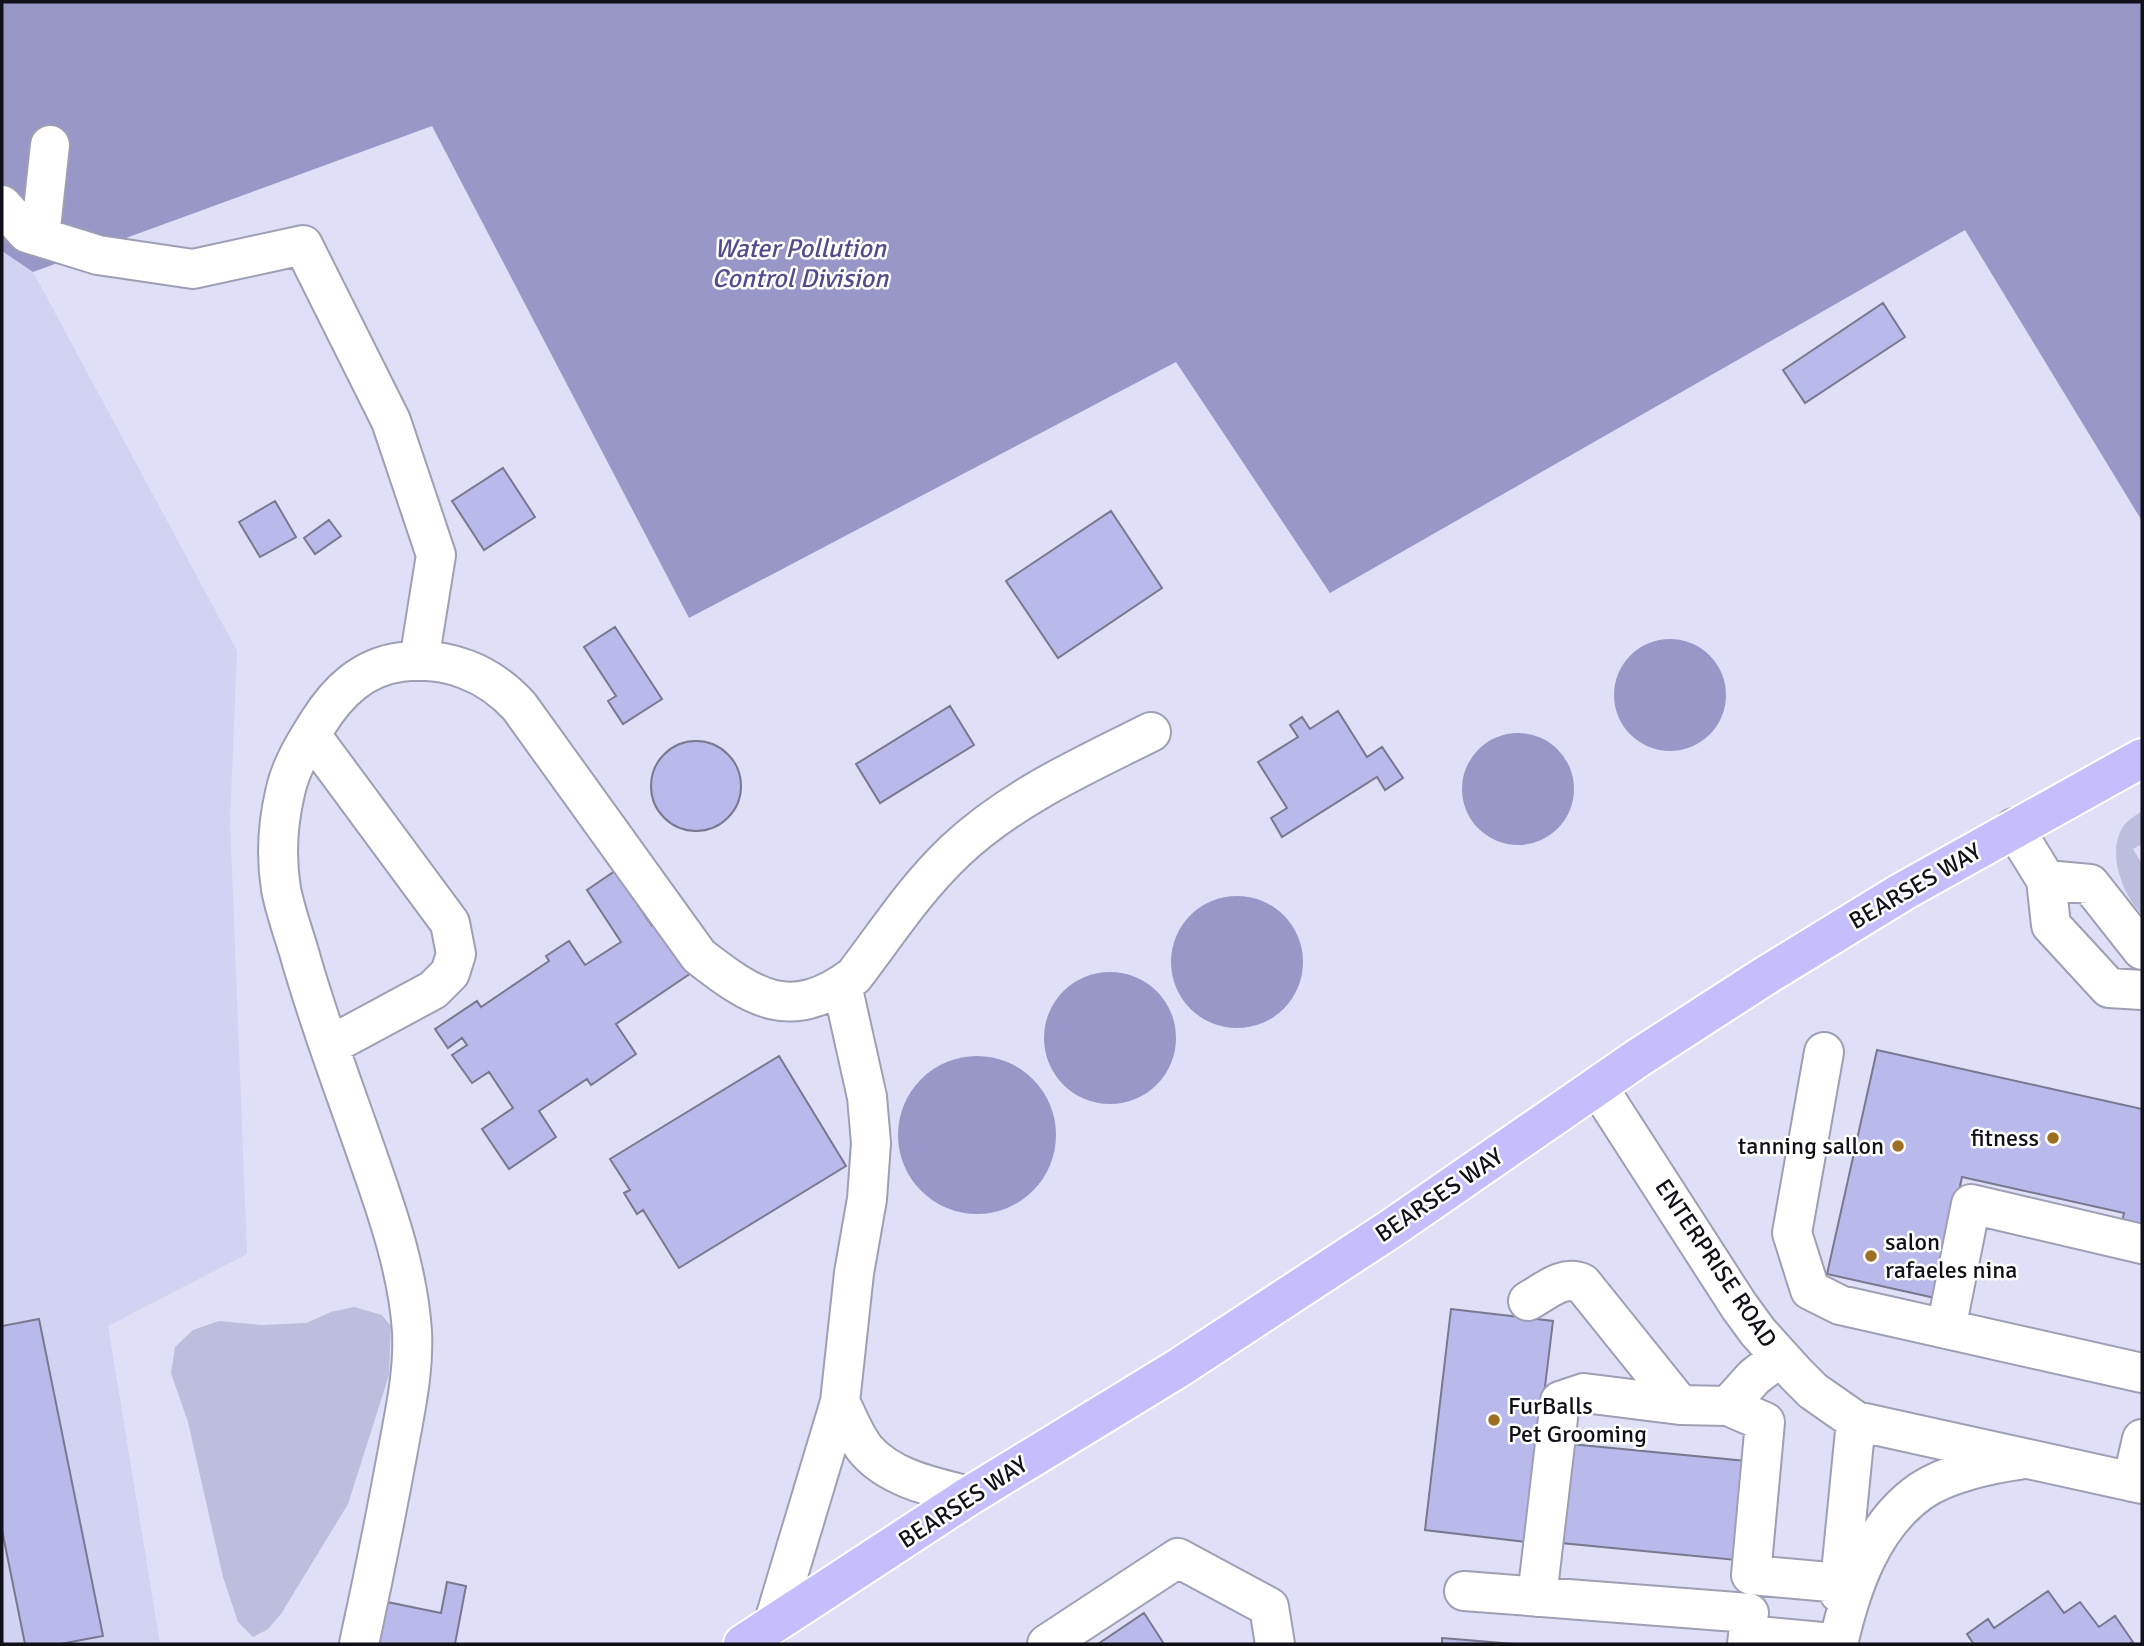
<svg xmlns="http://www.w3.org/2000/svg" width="2144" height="1646" font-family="Signika,sans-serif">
<rect width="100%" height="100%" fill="#dfdff8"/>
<path fill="#d2d2f2" d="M 2,251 L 33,272 L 237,651 L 230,821 L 247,1254 L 108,1326 L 160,1644 L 2,1644 Z"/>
<path fill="#bdbdde" d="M 2142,811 L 2142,844 L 2133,849 L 2142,864 L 2142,914 C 2122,895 2105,849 2125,824 C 2129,819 2137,815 2142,811 Z
M 354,1307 L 382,1315 L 391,1326 L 389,1375 L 348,1504 L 281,1614 L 268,1629 L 253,1637 L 238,1622 L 223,1577 L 188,1422 L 171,1373 L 175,1347 L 193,1330 L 219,1321 L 262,1325 L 306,1323 L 331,1312 Z"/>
<path fill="#9897c8" d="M 2,2 L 2142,2 L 2142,521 L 1965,230 L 1330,593 L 1176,362 L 689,618 L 432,126 L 33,272 L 2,251 Z
M1614 695a56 56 0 1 1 112 0a56 56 0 1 1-112 0Z
M1462 789a56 56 0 1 1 112 0a56 56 0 1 1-112 0Z
M1171 962a66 66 0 1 1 132 0a66 66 0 1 1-132 0Z
M1044 1038a66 66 0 1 1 132 0a66 66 0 1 1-132 0Z
M898 1135a79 79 0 1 1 158 0a79 79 0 1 1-158 0Z"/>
<path fill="#bab9ec" stroke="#78788e" stroke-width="2" d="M 1883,303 L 1905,337 L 1805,403 L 1783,370 Z
M 503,468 L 535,517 L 484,550 L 452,501 Z
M 275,501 L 296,537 L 260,557 L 239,522 Z
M 1111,511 L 1162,588 L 1058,658 L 1006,581 Z
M 329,520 L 341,536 L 315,554 L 304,538 Z
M 615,627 L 662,699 L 623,724 L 608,701 L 616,696 L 584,647 Z
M 950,706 L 974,745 L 880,803 L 856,764 Z
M 1338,711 L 1367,757 L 1382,747 L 1403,778 L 1385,790 L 1377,777 L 1282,837 L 1271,818 L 1287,808 L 1258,762 L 1298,737 L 1290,725 L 1302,717 L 1310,729 Z
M651 786a45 45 0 1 1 90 0a45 45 0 1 1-90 0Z
M 615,871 L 652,926 L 660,921 L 694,971 L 616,1024 L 636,1054 L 591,1085 L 587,1079 L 539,1111 L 556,1137 L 509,1169 L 482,1129 L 513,1108 L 489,1072 L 472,1083 L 452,1055 L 467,1045 L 462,1038 L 448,1048 L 435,1029 L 477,1001 L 481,1007 L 549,961 L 546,956 L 569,941 L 585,965 L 621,942 L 587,890 Z
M 1877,1050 L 2142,1109 L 2142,1226 L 2122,1222 L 2124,1213 L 1962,1177 L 1935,1298 L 1827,1274 Z
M 779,1056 L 846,1166 L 679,1268 L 643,1210 L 637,1214 L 624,1193 L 630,1190 L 610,1159 Z
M 1451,1309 L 1553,1321 L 1526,1542 L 1425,1530 Z
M 39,1319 L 103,1636 L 60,1644 L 25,1644 L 2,1530 L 2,1326 Z
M 1560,1443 L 1746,1461 L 1736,1560 L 1551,1542 Z
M 447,1582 L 466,1586 L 455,1644 L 378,1644 L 387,1602 L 441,1613 Z
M 2048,1591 L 2064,1613 L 2080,1602 L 2099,1627 L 2115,1616 L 2133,1642 L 2129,1644 L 1971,1644 L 1973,1643 L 1967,1634 L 1988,1619 L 1994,1628 Z
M 1144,1613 L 1164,1644 L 1098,1644 Z
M 1442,1638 L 1515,1644 L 1442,1644 Z"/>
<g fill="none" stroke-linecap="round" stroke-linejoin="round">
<g stroke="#9e9eb4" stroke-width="42">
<path id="minor" d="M 2,205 L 27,233 L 98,255 L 193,269 L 303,245 L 391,421 L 436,555 L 419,661
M 40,237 L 50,145
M 311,735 L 450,923 L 456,954 L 450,973 L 433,990 L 329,1046
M 2014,828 L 2046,880 L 2051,925 L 2109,988 L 2142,990
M 2046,880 L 2090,884 L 2142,950
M 1824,1052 L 1792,1233 L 1810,1290 L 1840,1305 L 2142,1373
M 1598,1087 L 1739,1306 L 1758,1332 L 1796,1374 L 1813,1391 L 1856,1421 L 2142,1484
M 1528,1301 C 1546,1291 1563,1275 1582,1283 L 1680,1405
M 1946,1329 L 1971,1204 L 2142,1244
M 840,1402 C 848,1417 855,1437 866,1450 C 891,1479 934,1487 969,1496
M 1728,1406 L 1765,1422 L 1751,1575 L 1840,1583
M 2132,1482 L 2142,1439
M 1464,1591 L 1749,1613
M 1839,1593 L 1856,1421
M 1537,1597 L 1560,1401 L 1584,1393 L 1680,1405 L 1728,1406 L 1754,1377 L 1780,1357
M 773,1625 L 840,1402 L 854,1273 L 867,1199 L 871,1143 L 867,1097 L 842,985
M 359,1644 C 373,1580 386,1515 398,1450 C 405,1411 414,1372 412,1331 C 408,1273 389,1217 370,1163 C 346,1093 319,1024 299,952 C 293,932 285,910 281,889 C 276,858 278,823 285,793 C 290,768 304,745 318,723 C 338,691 363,667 401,662 C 447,656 489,673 519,706 L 699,956 C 754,999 791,1023 854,976 C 887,933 914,890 955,851 C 1011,798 1083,766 1151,732
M 1047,1644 L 1178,1558 L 1269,1607 L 1275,1644
M 1747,1644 L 1748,1635 L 1833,1643
M 1838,1644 C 1851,1588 1871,1526 1921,1491 C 1946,1474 1989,1464 2019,1460"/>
</g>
<g stroke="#fff" stroke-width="42">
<path id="major" d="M 743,1644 L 969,1496 L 1177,1369 L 1392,1228 L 1638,1058 L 1765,976 L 1902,892 L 2142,758"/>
</g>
<use href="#minor" stroke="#fff" stroke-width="38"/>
<use href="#major" stroke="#c4befd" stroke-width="38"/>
</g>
<g fill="#9e6f21" stroke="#fff" stroke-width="2.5">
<circle cx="2053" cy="1138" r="7"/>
<circle cx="1898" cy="1146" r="7"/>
<circle cx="1871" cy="1256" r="7"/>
<circle cx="1494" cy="1420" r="7"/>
</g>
<g text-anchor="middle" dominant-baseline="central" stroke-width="5" stroke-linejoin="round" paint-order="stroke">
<g font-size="24" fill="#101018" stroke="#fff">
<text transform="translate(1915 886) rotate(-30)">BEARSES WAY</text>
<text transform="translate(1439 1195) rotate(-34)">BEARSES WAY</text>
<text transform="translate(1716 1263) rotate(56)">ENTERPRISE ROAD</text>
<text transform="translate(963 1502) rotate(-33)">BEARSES WAY</text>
</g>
<g font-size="24" fill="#101018" stroke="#fff" text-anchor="end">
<text x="2039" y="1138">fitness</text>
<text x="1884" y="1146">tanning sallon</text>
<text x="1885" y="1242" text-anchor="start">salon<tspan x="1885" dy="28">rafaeles nina</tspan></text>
<text x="1508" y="1406" text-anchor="start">FurBalls<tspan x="1508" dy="28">Pet Grooming</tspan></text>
</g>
<g font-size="26" font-style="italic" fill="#524c8c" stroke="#fff">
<text x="800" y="249">Water Pollution<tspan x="800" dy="30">Control Division</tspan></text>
</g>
</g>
<rect width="2144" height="1646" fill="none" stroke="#101018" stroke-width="7"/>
</svg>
